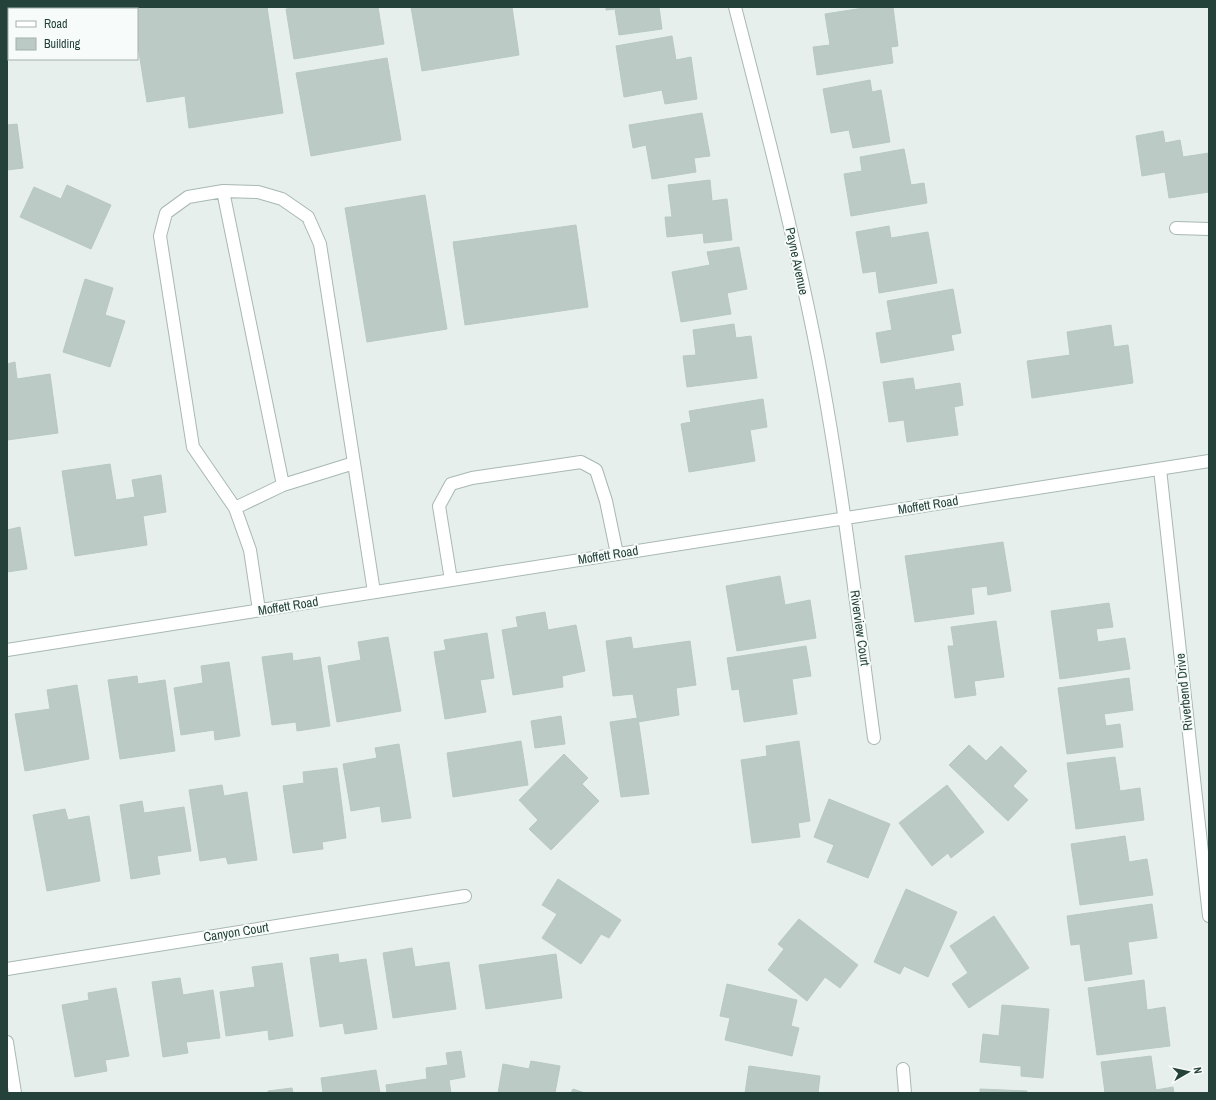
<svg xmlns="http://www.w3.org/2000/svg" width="1216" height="1100" font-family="'Archivo Narrow',sans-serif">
<rect width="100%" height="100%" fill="#e6efeb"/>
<path fill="#bbcac4" stroke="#b8c9c2" d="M 132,7 L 267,7 L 283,113 L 189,128 L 185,96 L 147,102 L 137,40 L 137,9 L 132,9 Z
M 300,7 L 378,7 L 384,44 L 294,59 L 286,9 Z
M 411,7 L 512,7 L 519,55 L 422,71 Z
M 606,7 L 661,7 L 659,7 L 662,29 L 619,35 L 615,9 L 606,10 Z
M 870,7 L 893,7 L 898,46 L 891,47 L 893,63 L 817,75 L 813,47 L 830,45 L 825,14 Z
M 672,36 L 676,60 L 691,57 L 697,99 L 665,104 L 662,90 L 624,97 L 616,46 Z
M 387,58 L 401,140 L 311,156 L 296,73 Z
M 870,80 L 872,92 L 881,90 L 890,142 L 853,148 L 849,130 L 831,133 L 823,89 Z
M 702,113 L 710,156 L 694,158 L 696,172 L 652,179 L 646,145 L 633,148 L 629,125 Z
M 17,124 L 23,168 L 7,170 L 7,125 Z
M 1163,131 L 1165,143 L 1180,140 L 1183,157 L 1209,153 L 1209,192 L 1169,198 L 1165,172 L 1142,176 L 1136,136 Z
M 904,149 L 911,185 L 924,183 L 927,203 L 851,216 L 844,174 L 862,171 L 860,157 Z
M 710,180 L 712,201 L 727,199 L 732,240 L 704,243 L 703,233 L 667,237 L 665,217 L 672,217 L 668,185 Z
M 67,185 L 111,205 L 91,249 L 20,217 L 34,187 L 61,199 Z
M 425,195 L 447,329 L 367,342 L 345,208 Z
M 576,225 L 588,307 L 465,325 L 453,242 Z
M 889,226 L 891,238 L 928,232 L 937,283 L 879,293 L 876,271 L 863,273 L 856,232 Z
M 739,247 L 747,289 L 727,293 L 731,314 L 681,322 L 672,272 L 710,265 L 707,252 Z
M 85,279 L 113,288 L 105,315 L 125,321 L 110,367 L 63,352 Z
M 953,289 L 961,333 L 951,335 L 954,350 L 881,363 L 876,333 L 892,330 L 887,301 Z
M 734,324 L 736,338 L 751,336 L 757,378 L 687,387 L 683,356 L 696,355 L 693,330 Z
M 1111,325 L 1114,347 L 1128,345 L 1133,383 L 1032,398 L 1027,361 L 1070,355 L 1067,332 Z
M 15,362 L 17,379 L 50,374 L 58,433 L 7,440 L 7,364 Z
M 913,378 L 915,390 L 960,383 L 963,405 L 954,407 L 958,435 L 907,442 L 904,420 L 889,422 L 883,382 Z
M 763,399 L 767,427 L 750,430 L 755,461 L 689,472 L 681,424 L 691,422 L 689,411 Z
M 110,464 L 116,500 L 135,497 L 132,480 L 161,475 L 166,512 L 143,516 L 147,545 L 75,556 L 62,471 Z
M 20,527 L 27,569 L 7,572 L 7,530 Z
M 1003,542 L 1011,591 L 988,595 L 987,586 L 971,588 L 974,614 L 915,622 L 905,556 Z
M 780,576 L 785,605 L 810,600 L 816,638 L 737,651 L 726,586 Z
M 1109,603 L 1113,627 L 1096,629 L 1098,642 L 1125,638 L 1130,669 L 1060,679 L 1051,611 Z
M 545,612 L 548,630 L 576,625 L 585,671 L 562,676 L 563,687 L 513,695 L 502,630 L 518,627 L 516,617 Z
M 996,621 L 1004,677 L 974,681 L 976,695 L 955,698 L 948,646 L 954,646 L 951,627 Z
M 487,633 L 494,678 L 480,680 L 486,712 L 445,719 L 434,652 L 446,650 L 444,640 Z
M 388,637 L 401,711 L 337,722 L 328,666 L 361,660 L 358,642 Z
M 631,637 L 633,649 L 690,641 L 696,685 L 676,688 L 679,715 L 638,722 L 633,694 L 613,696 L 606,641 Z
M 806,646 L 811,676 L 792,679 L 797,714 L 744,722 L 739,689 L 732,690 L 727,658 Z
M 292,653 L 293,661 L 320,657 L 330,726 L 297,731 L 296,722 L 272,725 L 262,657 Z
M 229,662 L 240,736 L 215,740 L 214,730 L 181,735 L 174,688 L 203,683 L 201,666 Z
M 137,676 L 138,684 L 165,680 L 175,751 L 120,759 L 108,680 Z
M 1129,678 L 1133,710 L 1104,714 L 1106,726 L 1120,724 L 1123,747 L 1067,754 L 1058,688 Z
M 77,685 L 89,759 L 25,771 L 15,714 L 50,709 L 47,690 Z
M 561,716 L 565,744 L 535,748 L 531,721 Z
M 638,718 L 649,794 L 621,797 L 610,722 Z
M 521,741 L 528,785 L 453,797 L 447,753 Z
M 799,741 L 810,821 L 798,823 L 800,837 L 752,843 L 741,760 L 767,756 L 766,746 Z
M 399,744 L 411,818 L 382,822 L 380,806 L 351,811 L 343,764 L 377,758 L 375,748 Z
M 969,745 L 986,761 L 1001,746 L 1027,771 L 1013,786 L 1028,800 L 1008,821 L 949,765 Z
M 564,754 L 588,778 L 582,784 L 599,801 L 551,850 L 529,829 L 538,820 L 519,800 Z
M 1115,757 L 1120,791 L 1140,788 L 1144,820 L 1076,829 L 1067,763 Z
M 337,768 L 346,838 L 322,842 L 323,849 L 293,853 L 283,786 L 304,783 L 303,772 Z
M 222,785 L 224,796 L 247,792 L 257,860 L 228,864 L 226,857 L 200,861 L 189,790 Z
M 947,785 L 984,832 L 951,858 L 948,853 L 932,866 L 899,823 Z
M 829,799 L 890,824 L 868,878 L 827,862 L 834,845 L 814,837 Z
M 142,801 L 144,813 L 184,807 L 191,851 L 157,856 L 160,874 L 131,879 L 120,805 Z
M 65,809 L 68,820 L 89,816 L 100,881 L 47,891 L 33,815 Z
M 1125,836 L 1129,862 L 1147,859 L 1153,895 L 1080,905 L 1071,844 Z
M 558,879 L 621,920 L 609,938 L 601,934 L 581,964 L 542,938 L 557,914 L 542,905 Z
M 906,889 L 957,912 L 928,977 L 904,966 L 900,974 L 874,962 Z
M 1152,904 L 1157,938 L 1128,942 L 1132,974 L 1085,981 L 1080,944 L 1071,945 L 1067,916 Z
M 994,916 L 1029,968 L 969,1008 L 952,984 L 968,973 L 950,946 Z
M 799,919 L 858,965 L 840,988 L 825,977 L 807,1001 L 768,970 L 784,949 L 778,944 Z
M 412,948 L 415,967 L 449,962 L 456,1009 L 393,1018 L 383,953 Z
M 338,954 L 339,963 L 366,959 L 377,1029 L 345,1034 L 343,1023 L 320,1027 L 310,958 Z
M 556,954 L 562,998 L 486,1009 L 479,965 Z
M 282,963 L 293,1036 L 269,1040 L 268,1030 L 226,1036 L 220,992 L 255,987 L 252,967 Z
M 180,978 L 183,995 L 213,990 L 220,1038 L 186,1042 L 188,1053 L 163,1057 L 152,982 Z
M 1144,980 L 1147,1010 L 1165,1007 L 1170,1046 L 1097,1055 L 1088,988 Z
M 727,984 L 797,1000 L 791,1026 L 799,1028 L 792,1056 L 725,1040 L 730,1018 L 720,1016 Z
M 116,988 L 129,1056 L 105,1060 L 107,1071 L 75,1077 L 62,1005 L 89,1000 L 88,993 Z
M 1002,1005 L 1049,1009 L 1043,1078 L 1021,1076 L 1021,1066 L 980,1062 L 983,1034 L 999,1036 Z
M 461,1051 L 465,1077 L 449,1080 L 451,1093 L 387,1093 L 386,1085 L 427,1079 L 426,1068 L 448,1065 L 446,1053 Z
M 1151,1056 L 1156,1090 L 1173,1087 L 1174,1093 L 1102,1093 L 1105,1093 L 1101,1062 Z
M 531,1061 L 560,1066 L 555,1093 L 498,1093 L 503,1064 L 529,1069 Z
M 749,1066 L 820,1076 L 818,1093 L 745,1093 Z
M 376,1070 L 380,1093 L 323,1093 L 321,1078 Z
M 292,1088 L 293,1093 L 268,1093 L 268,1091 Z
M 573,1089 L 585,1093 L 571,1093 Z
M 980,1089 L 1027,1091 L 1027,1093 L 980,1093 Z"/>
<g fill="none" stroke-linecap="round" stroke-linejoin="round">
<g stroke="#a8b8b2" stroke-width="14">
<path id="service" d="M 223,191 L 283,485
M 1176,228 L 1209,229
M 235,508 L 283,485 L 354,463
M 451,580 L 439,506 L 451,484 L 472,478 L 581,462 L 596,470 L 606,501 L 617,554
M 259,610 L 250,550 L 235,508 L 193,447 L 160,236 L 166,213 L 188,197 L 223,191 L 258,192 L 282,199 L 308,217 L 320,244 L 374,592"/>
</g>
<g stroke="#a8b8b2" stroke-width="14">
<path id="minor" d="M 735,7 C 765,123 795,239 818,357 C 842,483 857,611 874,738
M 1160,469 L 1209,916
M 7,650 L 1209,461
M 7,969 L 465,896
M 7,1042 L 15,1093
M 903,1069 L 905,1093"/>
</g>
<use href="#service" stroke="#fff" stroke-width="12"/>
<use href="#minor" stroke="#fff" stroke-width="12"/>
</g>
<g text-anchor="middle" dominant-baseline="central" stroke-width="4" stroke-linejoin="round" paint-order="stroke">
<g font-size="13" fill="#24423a" stroke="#f7fbf9">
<text transform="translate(797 261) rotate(78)">Payne Avenue</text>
<text transform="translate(928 505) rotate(-9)">Moffett Road</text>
<text transform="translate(608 555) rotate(-9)">Moffett Road</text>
<text transform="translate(288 606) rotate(-9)">Moffett Road</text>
<text transform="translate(860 628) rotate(82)">Riverview Court</text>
<text transform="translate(1184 692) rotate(-96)">Riverbend Drive</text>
<text transform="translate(236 932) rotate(-9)">Canyon Court</text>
</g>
</g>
<rect width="1216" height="1100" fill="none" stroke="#24423a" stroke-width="16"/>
<rect x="8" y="8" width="130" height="52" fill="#f7fbf9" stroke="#a3b1ad"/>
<rect x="16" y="21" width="20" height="6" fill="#ffffff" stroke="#a3b1ad"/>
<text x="44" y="28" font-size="12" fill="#24423a">Road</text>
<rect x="16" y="38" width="20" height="12" fill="#bbcac4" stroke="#a3b1ad"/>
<text x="44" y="48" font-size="12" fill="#24423a">Building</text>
<g transform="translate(1188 1072) rotate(81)" stroke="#f7fbf9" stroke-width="3" paint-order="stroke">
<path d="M0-3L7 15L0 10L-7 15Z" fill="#24423a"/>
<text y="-6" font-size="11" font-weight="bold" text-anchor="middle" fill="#24423a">N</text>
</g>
</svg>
